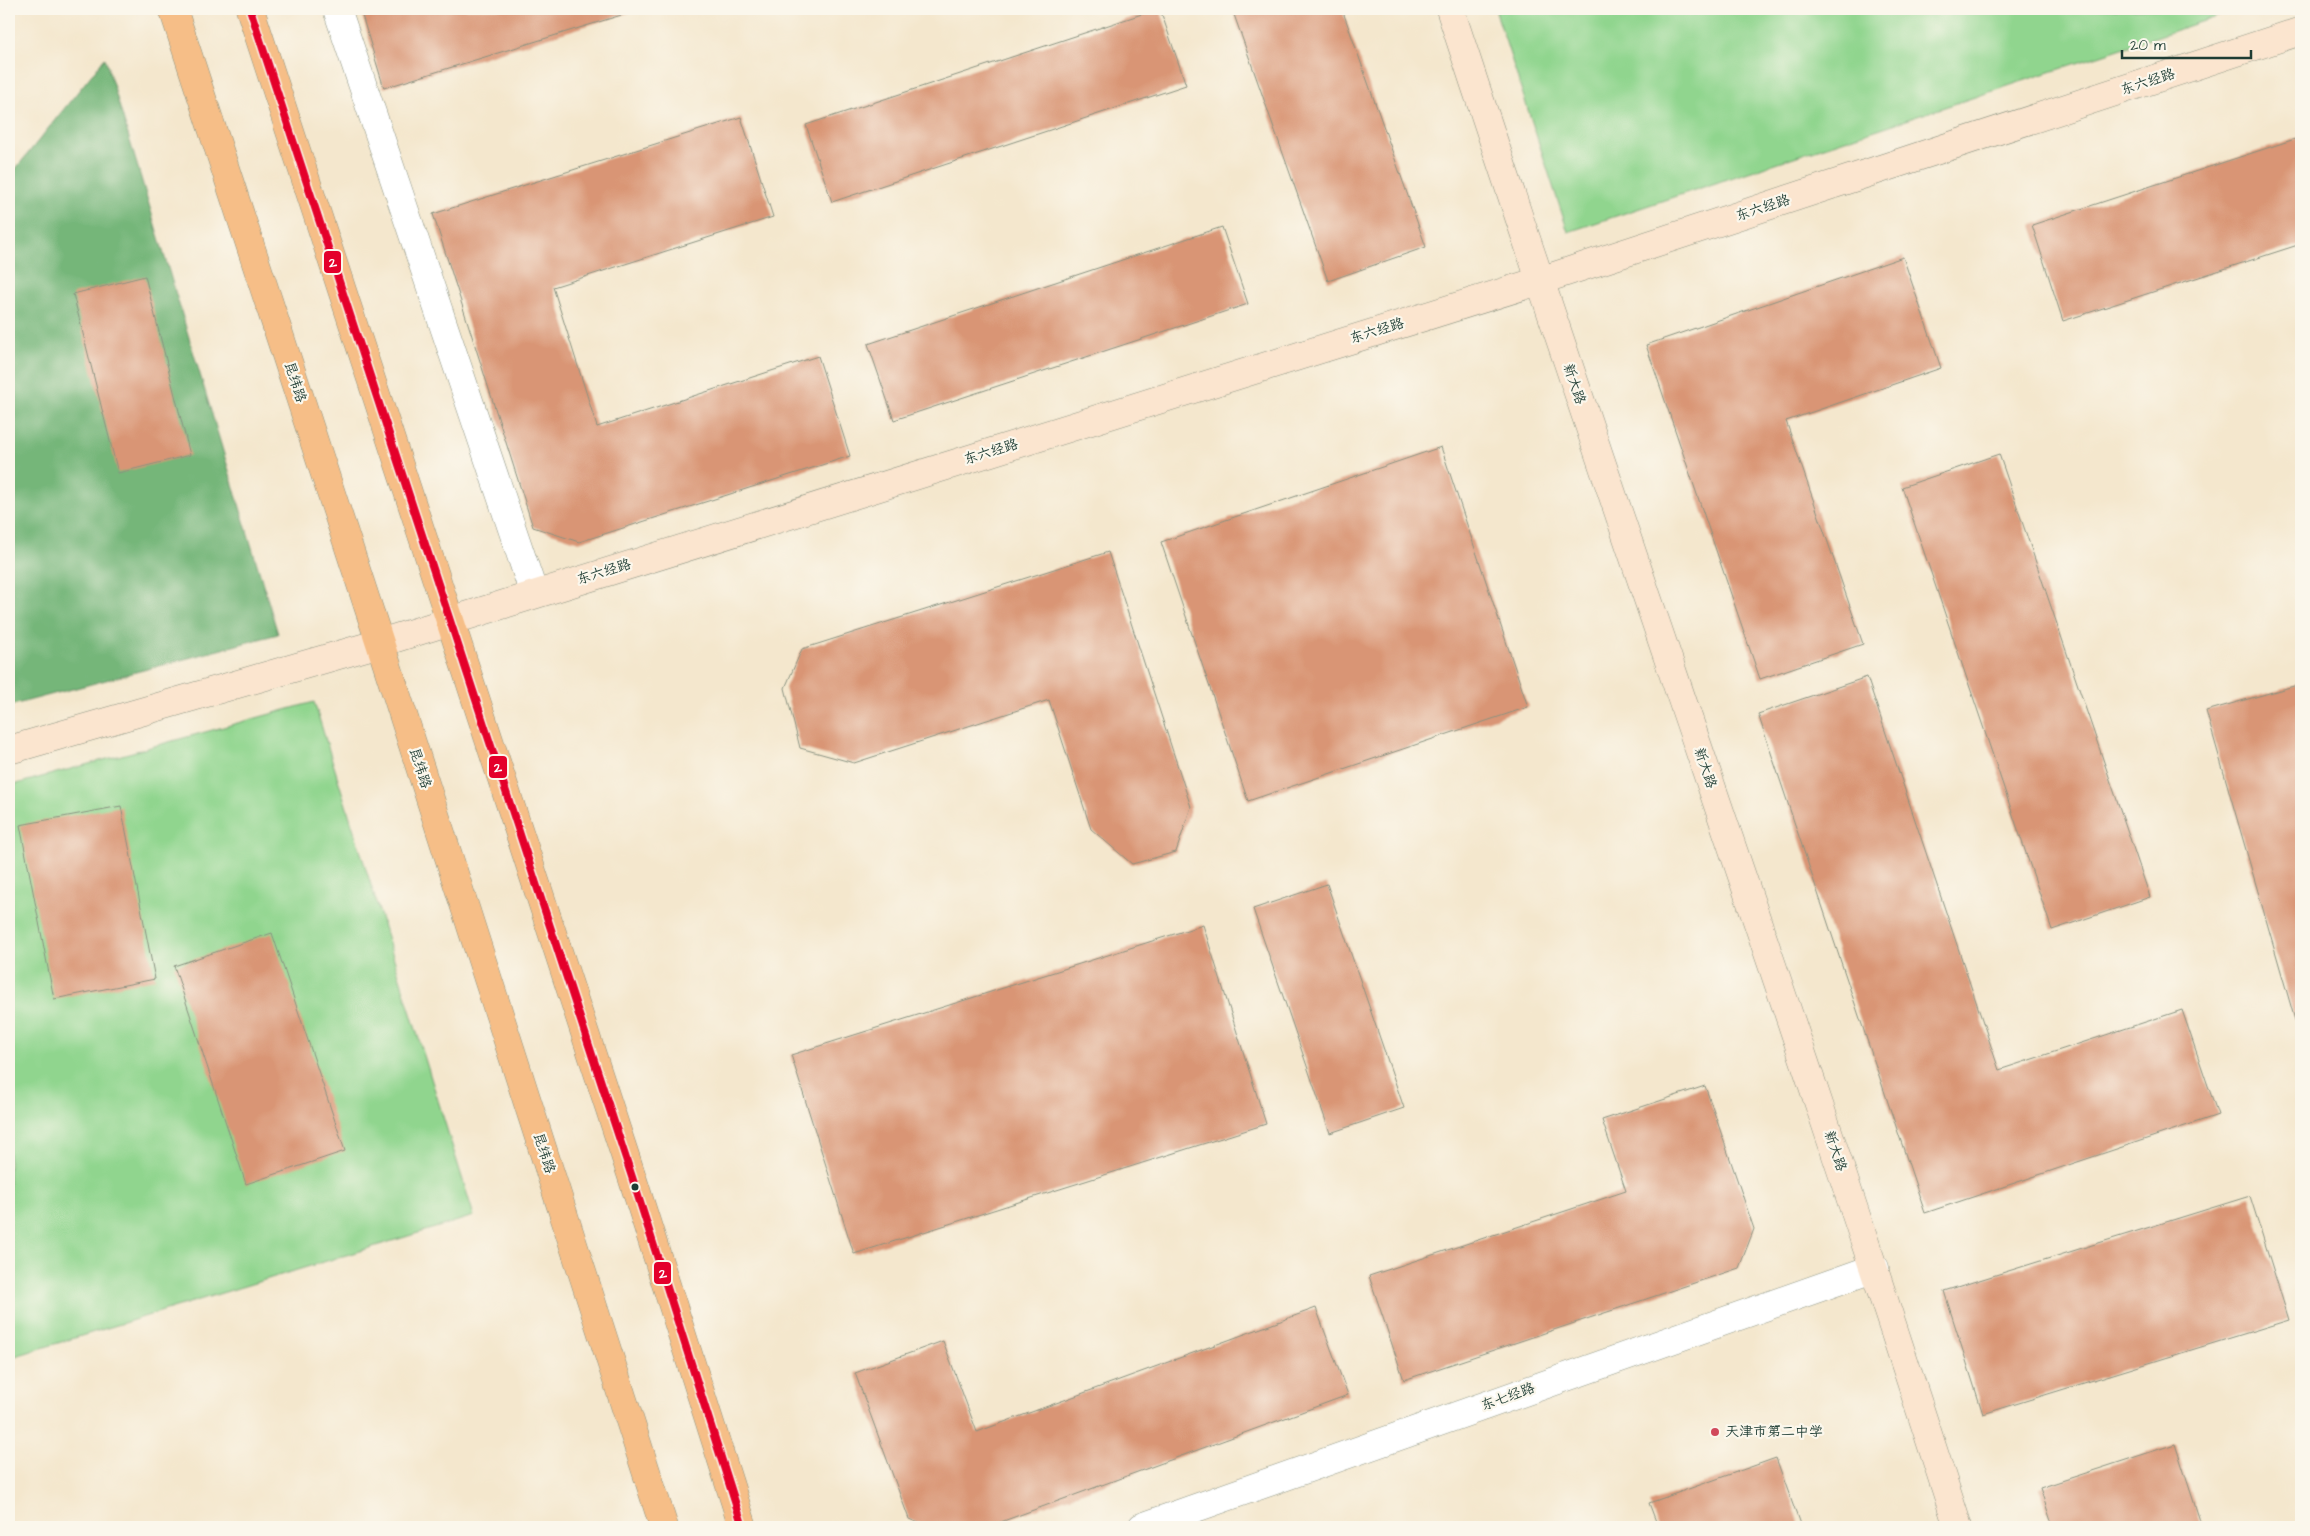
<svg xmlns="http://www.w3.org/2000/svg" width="2310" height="1536" font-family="'Architects Daughter','LXGW WenKai TC',sans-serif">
<rect width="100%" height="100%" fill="#fbf7ec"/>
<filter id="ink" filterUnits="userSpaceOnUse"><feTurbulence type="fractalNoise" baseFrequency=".02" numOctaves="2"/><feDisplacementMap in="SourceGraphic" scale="10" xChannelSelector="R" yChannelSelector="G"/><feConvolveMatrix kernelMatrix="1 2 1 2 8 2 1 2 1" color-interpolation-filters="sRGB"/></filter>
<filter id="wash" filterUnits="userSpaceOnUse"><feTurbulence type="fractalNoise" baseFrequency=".0096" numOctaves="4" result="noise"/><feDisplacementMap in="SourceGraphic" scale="20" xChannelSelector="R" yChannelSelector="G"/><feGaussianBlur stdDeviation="1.12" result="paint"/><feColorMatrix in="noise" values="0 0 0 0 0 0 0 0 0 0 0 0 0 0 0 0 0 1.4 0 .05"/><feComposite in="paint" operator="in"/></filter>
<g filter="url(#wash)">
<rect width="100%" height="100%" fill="#f4e7cd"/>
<path fill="#90d58e" stroke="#588961" d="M 1495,9 L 2240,9 L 1568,232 Z
M 314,702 L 474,1216 L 9,1358 L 9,786 Z"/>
<path fill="#74b679" stroke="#4a7a56" d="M 105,58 L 278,634 L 9,706 L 9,177 Z"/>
<g id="blocks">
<path fill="#d99574" d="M 360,9 L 641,9 L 384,88 Z
M 1157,9 L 1160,9 L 1186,85 L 832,202 L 806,125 Z
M 1232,9 L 1342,9 L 1426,247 L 1328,281 Z
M 741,117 L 773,217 L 553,287 L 597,427 L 818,356 L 850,456 L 579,542 L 533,527 L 433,214 Z
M 2301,137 L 2301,244 L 2063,321 L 2032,225 Z
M 1222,227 L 1248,304 L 894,420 L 868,344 Z
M 1903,257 L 1941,368 L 1786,421 L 1863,644 L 1760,679 L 1646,345 Z
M 145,276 L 190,455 L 118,473 L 73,294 Z
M 1441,447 L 1528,707 L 1248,801 L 1161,542 Z
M 1999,454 L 2150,897 L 2052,930 L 1902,487 Z
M 1108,552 L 1191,807 L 1176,852 L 1132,864 L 1091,829 L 1049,700 L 854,763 L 800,748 L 785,688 L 802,649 Z
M 1867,677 L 1999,1070 L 2182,1010 L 2218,1115 L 1925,1213 L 1758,714 Z
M 2301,684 L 2301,1041 L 2206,711 Z
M 121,806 L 155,979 L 54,999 L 20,825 Z
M 1327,884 L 1404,1108 L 1330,1133 L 1253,909 Z
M 1203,925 L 1266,1124 L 854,1254 L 791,1055 Z
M 272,933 L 345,1151 L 246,1184 L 174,966 Z
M 1705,1086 L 1754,1229 L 1739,1268 L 1404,1380 L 1369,1276 L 1626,1191 L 1602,1120 Z
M 2250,1196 L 2289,1320 L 1983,1414 L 1944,1291 Z
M 1316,1308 L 1348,1395 L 987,1527 L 928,1527 L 909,1519 L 855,1373 L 943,1341 L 977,1432 Z
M 2175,1444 L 2202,1527 L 2053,1527 L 2040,1488 Z
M 1776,1458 L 1801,1527 L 1658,1527 L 1649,1503 Z"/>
</g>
</g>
<g filter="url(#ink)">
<use href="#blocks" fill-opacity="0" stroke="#8a9280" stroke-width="1"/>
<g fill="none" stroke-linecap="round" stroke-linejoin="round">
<g stroke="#8a9280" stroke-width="29">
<path id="street" d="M 337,9 L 534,594
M 1142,1527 L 1875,1268"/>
</g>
<g stroke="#8a9280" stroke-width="29">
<path id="secondary" d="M 1450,9 C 1616,516 1795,1019 1958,1527
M 9,750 L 380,643 L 1539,281 L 2301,31"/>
</g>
<g stroke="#8a9280" stroke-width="29">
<path id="primary" d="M 173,9 L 380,643 L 664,1527
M 250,9 L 632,1177 L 743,1527"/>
</g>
<use href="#street" stroke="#fff" stroke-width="28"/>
<use href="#secondary" stroke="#fbe5cf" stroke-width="28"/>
<use href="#primary" stroke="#f6be87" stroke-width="28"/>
<g stroke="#fbf7ec" stroke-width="11">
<path id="bus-1" d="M 250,9 L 632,1177 L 743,1527"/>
</g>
<use href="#bus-1" stroke="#e4002b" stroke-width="8"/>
</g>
</g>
<circle fill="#1f3d34" stroke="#fbf7ec" stroke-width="2" cx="635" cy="1187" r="4.5"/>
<circle fill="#d1495b" stroke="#fbf7ec" stroke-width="2" cx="1715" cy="1432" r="5"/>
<g text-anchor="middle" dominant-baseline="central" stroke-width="4.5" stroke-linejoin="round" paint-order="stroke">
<g font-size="14" fill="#1f3d34" stroke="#fbf7ec">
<text transform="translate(2148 82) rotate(-18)">东六经路</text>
<text transform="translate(1763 208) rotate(-18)">东六经路</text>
<text transform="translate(1377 331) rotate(-17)">东六经路</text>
<text transform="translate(295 382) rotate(72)">昆纬路</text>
<text transform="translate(1574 384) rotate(71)">新大路</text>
<text transform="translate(991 452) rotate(-17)">东六经路</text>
<text transform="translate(604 572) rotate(-17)">东六经路</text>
<text transform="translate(420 768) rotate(72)">昆纬路</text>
<text transform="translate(1705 768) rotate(71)">新大路</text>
<text transform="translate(1835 1151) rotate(71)">新大路</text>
<text transform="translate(544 1153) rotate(72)">昆纬路</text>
<text transform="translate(1508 1397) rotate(-20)">东七经路</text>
</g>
<g font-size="14" fill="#1f3d34" stroke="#fbf7ec" text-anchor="start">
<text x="1725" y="1432">天津市第二中学</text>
</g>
</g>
<g stroke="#fbf7ec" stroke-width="2">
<rect x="323" y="250" width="19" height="24" rx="5" fill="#e4002b"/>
<rect x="488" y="755" width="20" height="24" rx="5" fill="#e4002b"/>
<rect x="653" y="1261" width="19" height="24" rx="5" fill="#e4002b"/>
</g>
<g font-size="14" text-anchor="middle" font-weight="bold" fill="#fff">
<text x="333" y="267">2</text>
<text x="498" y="772">2</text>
<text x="663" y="1278">2</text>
</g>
<rect width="2310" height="1536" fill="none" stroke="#fbf7ec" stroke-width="30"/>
<path d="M2122 50v8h129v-8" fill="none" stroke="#1f3d34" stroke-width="2.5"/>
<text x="2130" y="50" font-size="15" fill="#1f3d34" stroke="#fbf7ec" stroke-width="4" paint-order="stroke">20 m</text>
</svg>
